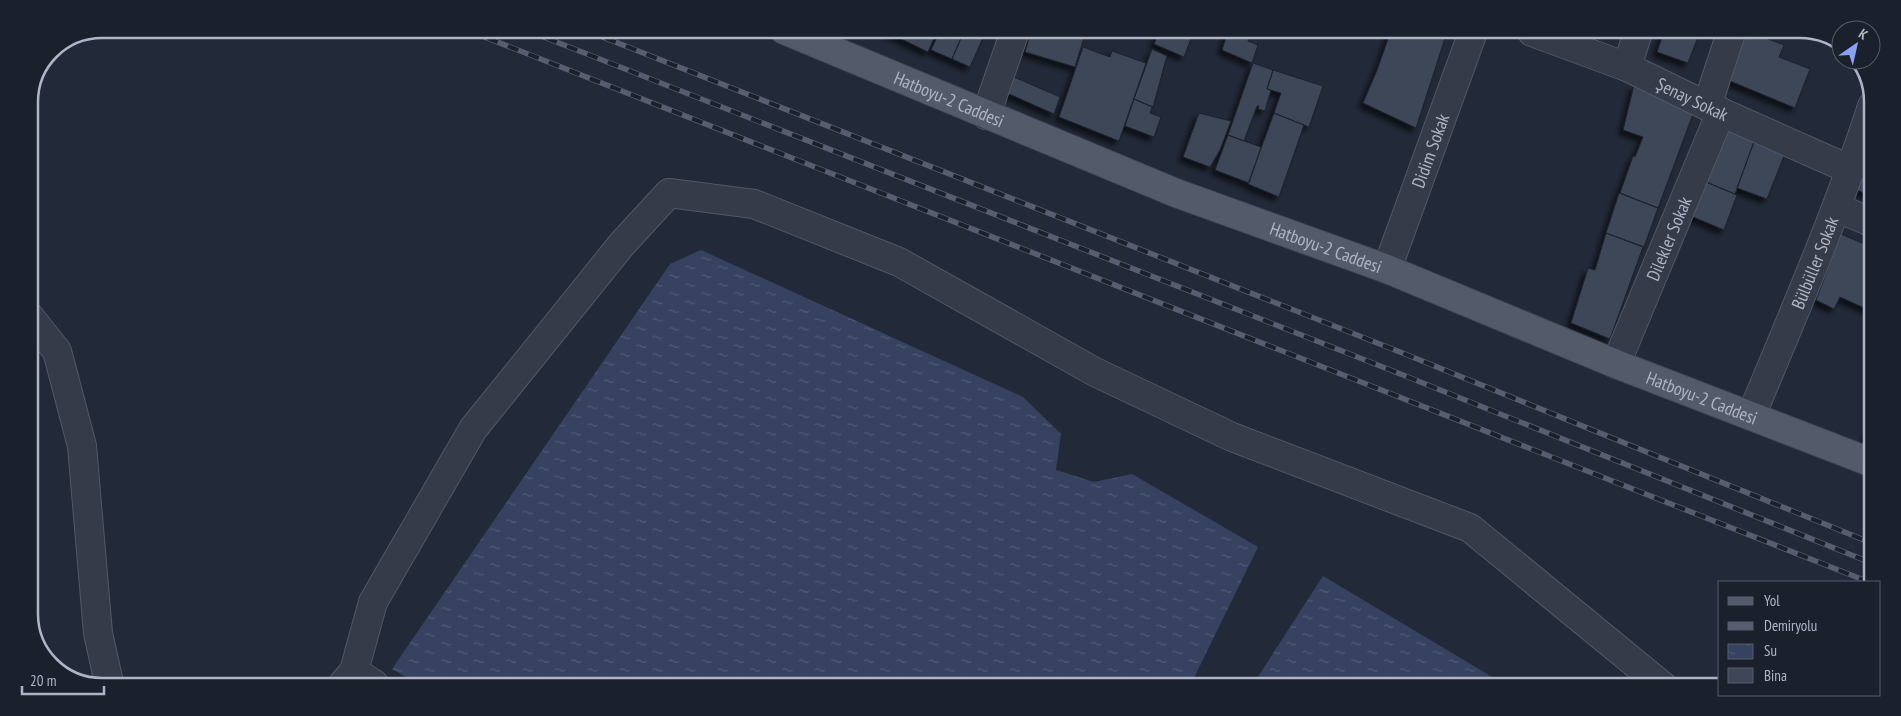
<svg xmlns="http://www.w3.org/2000/svg" width="1901" height="716" font-family="'PT Sans Narrow',sans-serif">
<defs>
<pattern id="water-ripples" width="26" height="14" patternUnits="userSpaceOnUse" patternTransform="scale(1.25)"><rect width="26" height="14" fill="#36425f"/><path d="M2 4q2-2 4 0t4 0M15 11q2-2 4 0t4 0" fill="none" stroke="#515b74"/></pattern>
<filter id="shadow"><feDropShadow dx="-4.5" dy="4.5" stdDeviation="2.5" flood-color="#0009"/></filter>
</defs>
<rect width="100%" height="100%" fill="#222938"/>
<path fill="url(#water-ripples)" d="M 701,250 L 1023,397 L 1061,434 L 1056,470 L 1094,482 L 1132,474 L 1258,547 L 1190,686 L 418,684 L 392,669 L 670,264 Z
M 1323,576 L 1509,687 L 1252,686 Z"/>
<path fill="#3e4658" stroke="#1d222f" filter="url(#shadow)" d="M 887,31 L 937,31 L 928,52 L 887,32 Z
M 940,31 L 964,31 L 952,59 L 931,50 Z
M 964,31 L 986,31 L 970,67 L 952,59 Z
M 1031,31 L 1086,31 L 1075,67 L 1025,52 Z
M 1159,31 L 1194,31 L 1184,57 L 1154,44 Z
M 1228,31 L 1251,31 L 1248,41 L 1258,45 L 1252,63 L 1222,50 Z
M 1389,32 L 1447,32 L 1416,128 L 1363,103 L 1377,70 L 1389,36 L 1387,35 Z
M 1664,32 L 1700,32 L 1688,63 L 1657,52 Z
M 1734,33 L 1752,33 L 1784,45 L 1779,57 L 1810,69 L 1795,108 L 1718,76 Z
M 1752,33 L 1775,33 L 1772,40 Z
M 1083,47 L 1110,57 L 1112,51 L 1146,63 L 1119,141 L 1059,117 Z
M 1152,49 L 1167,56 L 1153,107 L 1134,99 Z
M 1253,63 L 1273,70 L 1267,89 L 1271,90 L 1265,111 L 1258,109 L 1259,106 L 1257,106 L 1244,141 L 1228,135 Z
M 1273,70 L 1323,86 L 1309,127 L 1274,113 L 1281,93 L 1267,89 Z
M 1014,77 L 1060,97 L 1054,114 L 1007,93 Z
M 1634,85 L 1693,114 L 1658,208 L 1620,193 L 1633,156 L 1635,157 L 1643,137 L 1623,130 Z
M 1134,99 L 1152,107 L 1150,113 L 1161,117 L 1154,137 L 1125,126 Z
M 1199,113 L 1231,121 L 1220,150 L 1210,167 L 1183,157 Z
M 1274,113 L 1304,125 L 1279,197 L 1248,184 Z
M 1720,124 L 1755,139 L 1735,194 L 1699,179 Z
M 1228,135 L 1261,147 L 1249,183 L 1215,170 Z
M 1755,139 L 1786,151 L 1767,199 L 1737,188 Z
M 1871,157 L 1872,157 L 1871,196 L 1857,190 Z
M 1699,179 L 1737,195 L 1724,230 L 1686,214 Z
M 1619,193 L 1658,208 L 1644,247 L 1606,233 Z
M 1606,233 L 1643,247 L 1610,339 L 1571,323 L 1588,268 L 1595,270 Z
M 1841,234 L 1871,247 L 1871,311 L 1840,297 L 1834,309 L 1816,300 Z
M 1870,429 L 1870,448 L 1863,445 Z"/>
<g fill="none" stroke-linecap="round" stroke-linejoin="round">
<g stroke="#535866" stroke-width="30">
<g id="minor">
<path id="s1" d="M 1532,32 L 1627,67 L 1707,106 L 1851,170"/>
<path d="M 1627,67 L 1638,32"/>
<path d="M 1707,106 L 1731,33"/>
<path d="M 986,115 L 1015,31"/>
<path d="M 1837,208 L 1871,222"/>
<path id="s2" d="M 1387,269 L 1473,32"/>
<path d="M 29,316 L 57,351 L 82,446 L 98,633 L 109,683"/>
<path id="s3" d="M 1616,364 L 1721,112"/>
<path id="s4" d="M 1751,416 C 1794,313 1838,211 1872,106"/>
<path d="M 354,671 L 374,684"/>
<path d="M 343,684 L 354,671 L 373,602 L 473,429 L 622,244 L 669,193 L 754,204 L 899,262 L 1095,372 L 1232,437 L 1470,528 L 1664,687"/>
</g>
</g>
<g stroke="#3f4452" stroke-width="30">
<g id="major">
<path id="s5" d="M 784,30 L 1176,193 L 1387,269 L 1616,364 L 1870,462"/>
</g>
</g>
<use href="#minor" stroke="#363b49" stroke-width="28"/>
<use href="#major" stroke="#535a69" stroke-width="28"/>
<g stroke="#585e70" stroke-width="5.5">
<path id="rail" d="M 467,30 L 1869,582
M 526,30 L 1393,371 L 1869,562
M 585,30 L 1400,352 L 1869,542"/>
</g>
<use href="#rail" stroke="#1b202d" stroke-width="4" stroke-dasharray="11" stroke-linecap="butt"/>
</g>
<g text-anchor="middle" dominant-baseline="central" stroke-width="4" stroke-linejoin="round" paint-order="stroke">
<g font-size="18" fill="#b0b5c5" stroke="#1b202d">
<text stroke="none"><textPath href="#s1" startOffset="174">Şenay Sokak</textPath></text>
<text stroke="none"><textPath href="#s5" startOffset="179">Hatboyu-2 Caddesi</textPath></text>
<text stroke="none"><textPath href="#s2" startOffset="126">Didim Sokak</textPath></text>
<text stroke="none"><textPath href="#s3" startOffset="136">Dilekler Sokak</textPath></text>
<text stroke="none"><textPath href="#s5" startOffset="584">Hatboyu-2 Caddesi</textPath></text>
<text stroke="none"><textPath href="#s4" startOffset="166">Bülbüller Sokak</textPath></text>
<text stroke="none"><textPath href="#s5" startOffset="989">Hatboyu-2 Caddesi</textPath></text>
</g>
</g>
<path d="M0 0H1901V716H0ZM102 38H1800A64 64 0 0 1 1864 102V614A64 64 0 0 1 1800 678H102A64 64 0 0 1 38 614V102A64 64 0 0 1 102 38Z" fill="#1b202d" fill-rule="evenodd"/>
<path fill="none" stroke="#b0b5c5" stroke-width="2.5" d="M102 38H1800A64 64 0 0 1 1864 102V614A64 64 0 0 1 1800 678H102A64 64 0 0 1 38 614V102A64 64 0 0 1 102 38Z"/>
<rect x="1718" y="581" width="162" height="115" fill="#1b202d" stroke="#575c6a"/>
<rect x="1728" y="597" width="25" height="8" fill="#535a69" stroke="#575c6a"/>
<text x="1764" y="606" font-size="15" fill="#b0b5c5">Yol</text>
<rect x="1728" y="622" width="25" height="8" fill="#585e70" stroke="#575c6a"/>
<text x="1764" y="631" font-size="15" fill="#b0b5c5">Demiryolu</text>
<rect x="1728" y="644" width="25" height="15" fill="url(#water-ripples)" stroke="#575c6a"/>
<text x="1764" y="656" font-size="15" fill="#b0b5c5">Su</text>
<rect x="1728" y="668" width="25" height="15" fill="#3e4658" stroke="#575c6a"/>
<text x="1764" y="681" font-size="15" fill="#b0b5c5">Bina</text>
<g transform="translate(1856 45) rotate(34)"><circle r="24" fill="#1b202d" stroke="#575c6a"/>
<path d="M0-4L9 19L0 12L-9 19Z" fill="#87a2f3"/>
<text y="-8" font-size="14" font-weight="bold" text-anchor="middle" fill="#b0b5c5">K</text>
</g>
<path d="M22 686v8h82v-8" fill="none" stroke="#b0b5c5" stroke-width="2.5"/>
<text x="30" y="686" font-size="15" fill="#b0b5c5" stroke="#1b202d" stroke-width="4" paint-order="stroke">20 m</text>
</svg>
